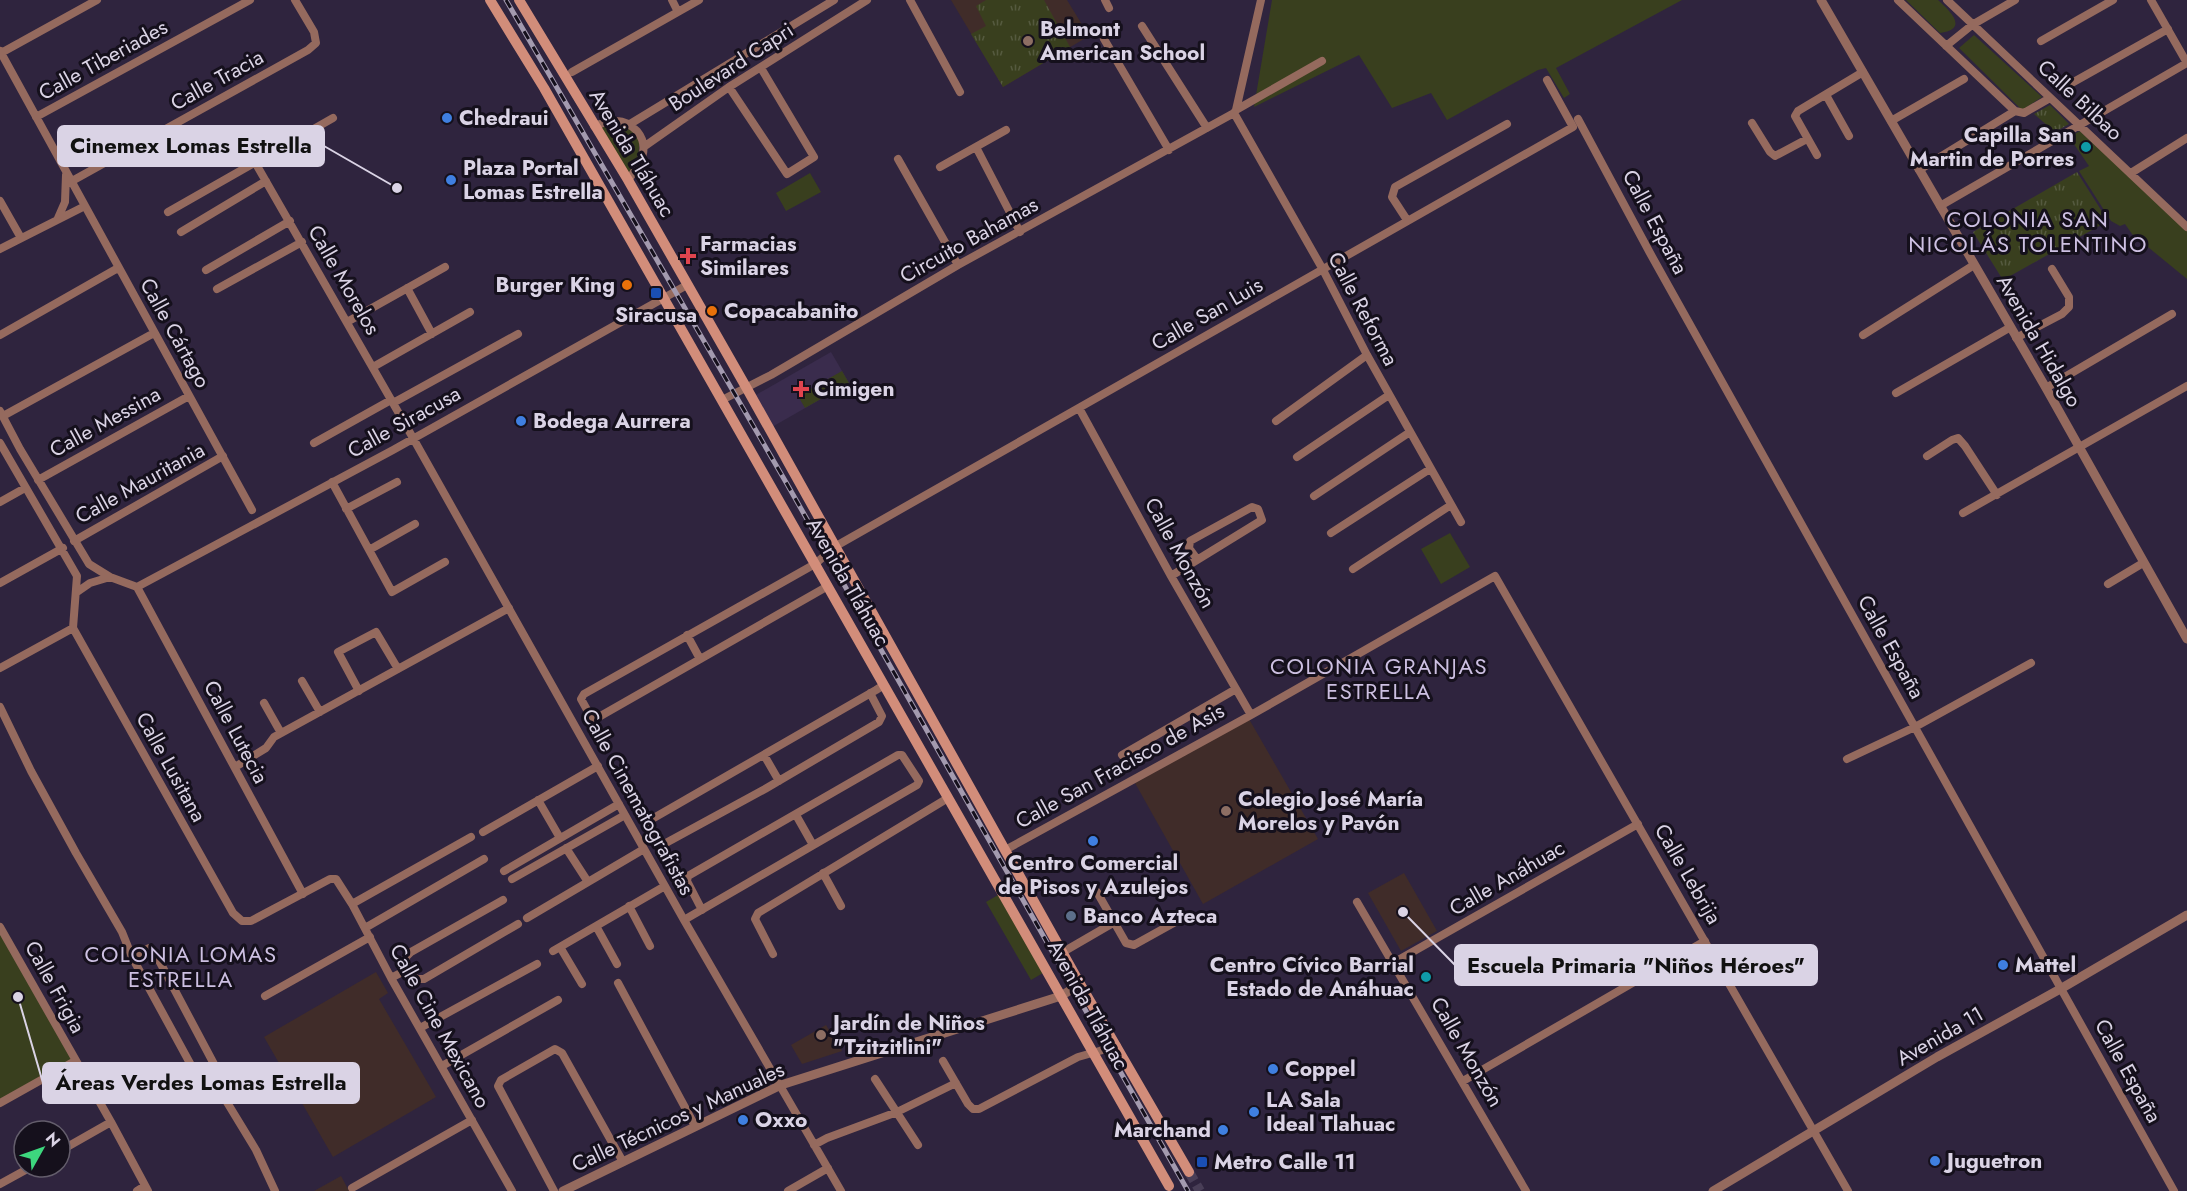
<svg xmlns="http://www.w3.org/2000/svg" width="2187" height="1191" font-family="Jost,sans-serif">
<defs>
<pattern id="grass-tufts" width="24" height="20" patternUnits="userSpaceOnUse" patternTransform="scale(1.5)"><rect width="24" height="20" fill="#393f1e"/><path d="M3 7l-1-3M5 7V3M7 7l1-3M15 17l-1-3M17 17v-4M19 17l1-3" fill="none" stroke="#555a3f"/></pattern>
</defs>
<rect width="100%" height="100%" fill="#2f243e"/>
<path fill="#3a2c4d" d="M 831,352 L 849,383 L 772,427 L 754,396 Z"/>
<path fill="#402c29" d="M 951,0 L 1067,0 L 1089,36 L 1003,87 Z
M 1249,719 L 1318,839 L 1203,904 L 1135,783 Z
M 1404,873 L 1437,931 L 1401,951 L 1368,893 Z
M 376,972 L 388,993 L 379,999 L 436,1097 L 333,1157 L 264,1037 Z
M 826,1025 L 842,1051 L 802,1064 L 791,1045 Z
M 341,1176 L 349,1191 L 314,1191 Z"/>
<path fill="url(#grass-tufts)" d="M 986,0 L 1044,0 L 1070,47 L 1003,87 L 971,34 L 986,26 L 976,6 Z
M 2050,105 L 2069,124 L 2055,132 L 2034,114 Z
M 2077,172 L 2108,221 L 2003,280 L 1973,232 Z"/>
<path fill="#393f1e" d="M 1272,0 L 1682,0 L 1556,68 L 1570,94 L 1564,98 L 1546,68 L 1538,70 L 1447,120 L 1431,93 L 1392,108 L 1359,55 L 1254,107 Z
M 1906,0 L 1938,0 C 1949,10 1970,29 1940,33 Z
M 1974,35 L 2042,97 L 2022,110 L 1959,48 Z
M 609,124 L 624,126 L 638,134 C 641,150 638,162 627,175 L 600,128 Z
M 2080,131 L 2187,230 L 2187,279 L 2132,234 L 2125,224 L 2120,226 L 2111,221 L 2079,171 L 2089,166 L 2069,137 Z
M 810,173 L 821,192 L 786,211 L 776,193 Z
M 842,371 L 849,383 L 805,408 L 798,396 Z
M 1450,533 L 1470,567 L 1441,584 L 1421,549 Z
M 998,895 L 1043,973 L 1031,980 L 986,902 Z
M 0,933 L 73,1060 L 0,1100 Z"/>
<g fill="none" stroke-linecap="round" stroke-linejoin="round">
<path stroke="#493e57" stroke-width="10" stroke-dasharray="10 5" stroke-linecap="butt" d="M 1189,1172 L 1200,1191"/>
<path stroke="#956a5e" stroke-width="8" d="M 672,0 L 678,12
M 910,0 L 960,92
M 1105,0 L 1109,8
M 1898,0 L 2015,111 L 2024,113 L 2050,98
M 1947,0 L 2187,227
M 2151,0 L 2187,63
M 1142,26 L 1207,128
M 1104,39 L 1169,150
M 2041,41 L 2113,0
M 1946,46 L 1972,25 L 2015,0
M 0,51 L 252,510
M 1,53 L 97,0
M 572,72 L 699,0
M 2070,84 L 2168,29
M 729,87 L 787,174 L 814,157 L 761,68
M 1826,95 L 1849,136
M 1236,110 L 1322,61
M 1234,113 L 1322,268 L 1367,355 L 1461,522
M 1234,113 L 1236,110 L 1261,0
M 36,117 L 250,0
M 1578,119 L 1650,253 L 2174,1191
M 1891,121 L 1964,79
M 1752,123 L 1770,152 L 1775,156 L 1807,139
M 630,124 L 834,0
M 594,126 C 601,124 610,120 617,121 C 625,121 631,125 637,131 C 651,148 640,165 628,180
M231 145a9 9 0 1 1 18 0a9 9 0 1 1-18 0Z
M 645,146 L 729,87 L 867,0
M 976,147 L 1020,232
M 248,150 L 413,438 L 684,920 L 841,1191
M 1817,155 L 1795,116 L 1798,111 L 1863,72
M 898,159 L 958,265
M 940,167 L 1006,130
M 1919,170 L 2015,111
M 2131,173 L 2187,138
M 72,181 L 308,50 L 316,43 L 314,32 L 295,0
M 0,201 L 21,238
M 1940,206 L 2187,63
M 168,212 L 333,118
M 58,218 L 65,202 L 66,175
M 1407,220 L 1392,197 L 1395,187 L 1507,124
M 181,232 L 266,181
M 0,249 L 85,206
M 206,270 L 290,221
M 407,288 L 432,334
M 217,289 L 302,242
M 347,322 L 445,267
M 0,335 L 118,268
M 1863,335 L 1974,265
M 2016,338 L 2062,314 L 2069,307 L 2069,297 L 2052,269
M 373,367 L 470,312
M 2046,388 L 2172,314
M 1896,393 L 2009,328
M 722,400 L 771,375 L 958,265 L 1234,113
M 393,403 L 518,334
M 1079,408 L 1171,576 L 1251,715
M 0,411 L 20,449 L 89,564 L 110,577 L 137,587
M 3,416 L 154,333
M 1276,421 L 1367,355
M 0,443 L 77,576 L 73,628 L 233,913 L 242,921 L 251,921 L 330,879 L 336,879 L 352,904 L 391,978 L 512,1191
M 314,443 L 391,400
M 1927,456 L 1952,440 L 1958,438 L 1965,446 L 1997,495
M 1297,457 L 1389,395
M 38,480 L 189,396
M 332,482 L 392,592 L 445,562
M 1314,496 L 1410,432
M 0,502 L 25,488
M 346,509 L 397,482
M 1963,513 L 2187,386
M 1331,533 L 1430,469
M 74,541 L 223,456
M 369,550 L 415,524
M 1353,569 L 1451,505
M 1171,576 L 1262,520 L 1258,509 L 1252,507 L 1190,541 L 1189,548 L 1197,559
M 0,583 L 63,548
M 2108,584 L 2143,563
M 828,586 L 597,718 L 591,717 L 581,699 L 584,694 L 815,564 L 836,546 L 1573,127 L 1547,80
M 137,587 L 393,450 L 687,285
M 137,587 L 303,894
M 77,592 L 90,583 L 110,577
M 687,635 L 700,659
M 0,668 L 73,628
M 302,681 L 320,712
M 359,691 L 338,652 L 376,632 L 398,669
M 870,693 L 882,716 L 879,722 L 765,789 L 664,844 L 660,842 L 649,823 L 652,819 L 876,690 L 884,685
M 264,703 L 281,733
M 0,707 L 31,771 L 76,853 L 122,932 L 132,957 L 203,1087 L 210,1093 L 225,1099 L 256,1150 L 275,1191
M 764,755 L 779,781
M 1122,755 L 1236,689
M 1847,759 L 1915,727 L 2031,663
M 235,767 L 266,748 L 274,737 L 509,608
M 538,800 L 560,838
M 796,815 L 813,845
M 483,832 L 598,766
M 566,848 L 588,882
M 1007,849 L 1251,715 L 1495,576 L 1848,1191
M 504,871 L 619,804
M 823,873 L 841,906
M 512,879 L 625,815
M 1097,892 L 1126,943 L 1134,945 L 1188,915
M 503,900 L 411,952 L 406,957 L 406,966 L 416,979 L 424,979 L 518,924
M 1357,902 L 1526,1191
M 352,904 L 471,837
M 629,906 L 650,946
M 527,918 L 644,849
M 684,920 L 917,785 L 919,781 L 902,755 L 898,755 L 688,876 L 687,881 L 702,910
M 596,926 L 617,964
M 0,927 L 111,1122 L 148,1191
M 365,928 L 484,859
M 560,947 L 582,984
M 553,951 L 665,886
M 1063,952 L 1113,923
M 773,954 L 755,919 L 758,913 L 948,798
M 132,957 L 149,948 L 154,951 L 223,1081 L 225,1099
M 1393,963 L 1638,824
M 391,978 L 408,969
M 618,983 L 695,1126
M 265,996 L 370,937
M 420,1028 L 537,964
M 943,1061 L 968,1104 L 973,1109 L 979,1109 L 1078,1057 L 1117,1046
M 442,1066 L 558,1000
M 875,1079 L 918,1145
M 1463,1081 L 1705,941
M 0,1103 L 75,1061
M 814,1145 L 827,1138 L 897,1112 L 956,1083
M 60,1151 L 111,1122
M 0,1184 L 31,1167
M 352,1188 L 472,1120
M 137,1191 L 145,1186
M 554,1191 L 498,1086 L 501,1080 L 555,1049 L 562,1053 L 623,1162
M 788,1191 L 828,1168"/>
<path stroke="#956a5e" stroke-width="9" d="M 1821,0 L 2046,388 L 2187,639
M 563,1191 L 781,1085 L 1061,996 L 1080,984
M 1713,1191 L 1937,1057 L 2062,988 L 2187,915"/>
<path stroke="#d28d7a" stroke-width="10" d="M 490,0 L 544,88 L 1169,1186
M 519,0 L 628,180 L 746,387 L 1080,984 L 1189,1172"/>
<g stroke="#a39aaf" stroke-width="5">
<path id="rail" d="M 506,0 L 787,484 L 1188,1191"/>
</g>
<use href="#rail" stroke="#15101c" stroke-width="3" stroke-dasharray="9" stroke-linecap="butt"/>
</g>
<g fill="#8d6e63" stroke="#15101c" stroke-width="2">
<circle cx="1028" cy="41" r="6"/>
<circle cx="1226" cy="811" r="6"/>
<circle cx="821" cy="1035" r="6"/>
</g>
<g fill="#3f7fe0" stroke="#15101c" stroke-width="2">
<circle cx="447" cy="118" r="6"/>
<circle cx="451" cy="180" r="6"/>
<circle cx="521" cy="421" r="6"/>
<circle cx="1093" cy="841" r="6"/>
<circle cx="2003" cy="965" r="6"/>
<circle cx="1273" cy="1069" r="6"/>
<circle cx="1254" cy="1112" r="6"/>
<circle cx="743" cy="1120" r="6"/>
<circle cx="1223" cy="1130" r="6"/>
<circle cx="1935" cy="1161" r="6"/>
</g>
<g fill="#0f9aa8" stroke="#15101c" stroke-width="2">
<circle cx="2086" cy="147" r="6"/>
<circle cx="1426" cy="977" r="6"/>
</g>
<g fill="#e0444e" stroke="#15101c" stroke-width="2">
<path d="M685 247h6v6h6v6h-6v6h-6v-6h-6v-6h6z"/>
<path d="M798 380h6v6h6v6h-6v6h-6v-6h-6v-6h6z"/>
</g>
<g fill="#e8710a" stroke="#15101c" stroke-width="2">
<circle cx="627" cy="285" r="6"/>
<circle cx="712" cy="311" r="6"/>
</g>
<g fill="#1a4fb4" stroke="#15101c" stroke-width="2">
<rect x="650" y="287" width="12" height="12" rx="3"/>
<rect x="1196" y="1156" width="12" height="12" rx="3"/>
</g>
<circle fill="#5c6f8a" stroke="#15101c" stroke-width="2" cx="1071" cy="916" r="6"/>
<g text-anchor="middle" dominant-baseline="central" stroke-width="6" stroke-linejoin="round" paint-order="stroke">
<g font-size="21" font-weight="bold" fill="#dad3e5" stroke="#15101c" text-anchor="start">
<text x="1040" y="29">Belmont<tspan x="1040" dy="24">American School</tspan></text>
<text x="459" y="118">Chedraui</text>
<text x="2074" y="135" text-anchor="end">Capilla San<tspan x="2074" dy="24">Martin de Porres</tspan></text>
<text x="463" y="168">Plaza Portal<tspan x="463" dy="24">Lomas Estrella</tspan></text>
<text x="700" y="244">Farmacias<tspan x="700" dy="24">Similares</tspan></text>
<text x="615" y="285" text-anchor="end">Burger King</text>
<text x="724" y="311">Copacabanito</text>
<text x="656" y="315" text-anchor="middle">Siracusa</text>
<text x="814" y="389">Cimigen</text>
<text x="533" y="421">Bodega Aurrera</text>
<text x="1238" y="799">Colegio José María<tspan x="1238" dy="24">Morelos y Pavón</tspan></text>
<text x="1093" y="863" text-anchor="middle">Centro Comercial<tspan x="1093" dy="24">de Pisos y Azulejos</tspan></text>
<text x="1083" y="916">Banco Azteca</text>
<text x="1414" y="965" text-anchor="end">Centro Cívico Barrial<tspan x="1414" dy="24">Estado de Anáhuac</tspan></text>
<text x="2015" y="965">Mattel</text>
<text x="833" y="1023">Jardín de Niños<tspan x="833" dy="24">"Tzitzitlini"</tspan></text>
<text x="1285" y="1069">Coppel</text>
<text x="1266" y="1100">LA Sala<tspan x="1266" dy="24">Ideal Tlahuac</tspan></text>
<text x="755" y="1120">Oxxo</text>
<text x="1211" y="1130" text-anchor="end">Marchand</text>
<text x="1947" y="1161">Juguetron</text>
<text x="1214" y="1162">Metro Calle 11</text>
</g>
<g font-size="21" fill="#dad3e5" stroke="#15101c">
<text transform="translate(103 60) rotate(-29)">Calle Tiberiades</text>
<text transform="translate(731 67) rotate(-33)">Boulevard Capri</text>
<text transform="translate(217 80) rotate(-29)">Calle Tracia</text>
<text transform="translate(2080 100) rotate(43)">Calle Bilbao</text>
<text transform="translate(632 153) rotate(59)">Avenida Tláhuac</text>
<text transform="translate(1655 222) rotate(62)">Calle España</text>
<text transform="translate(969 240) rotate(-29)">Circuito Bahamas</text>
<text transform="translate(344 280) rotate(60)">Calle Morelos</text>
<text transform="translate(1363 309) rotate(62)">Calle Reforma</text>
<text transform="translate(1207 314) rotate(-30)">Calle San Luis</text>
<text transform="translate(175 333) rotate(61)">Calle Cártago</text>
<text transform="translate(2039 341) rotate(60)">Avenida Hidalgo</text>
<text transform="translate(105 422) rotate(-29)">Calle Messina</text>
<text transform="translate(404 422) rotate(-29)">Calle Siracusa</text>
<text transform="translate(140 483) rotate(-29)">Calle Mauritania</text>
<text transform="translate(1180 553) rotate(61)">Calle Monzón</text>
<text transform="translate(848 582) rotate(60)">Avenida Tláhuac</text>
<text transform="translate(1891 647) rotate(61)">Calle España</text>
<text transform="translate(236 732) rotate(62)">Calle Lutecia</text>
<text transform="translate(1120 766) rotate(-29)">Calle San Fracisco de Asis</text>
<text transform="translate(171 767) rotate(61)">Calle Lusitana</text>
<text transform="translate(638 802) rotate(61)">Calle Cinematografistas</text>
<text transform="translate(1688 874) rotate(60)">Calle Lebrija</text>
<text transform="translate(1507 878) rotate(-30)">Calle Anáhuac</text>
<text transform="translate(55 987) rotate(61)">Calle Frigia</text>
<text transform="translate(1088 1005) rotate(61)">Avenida Tláhuac</text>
<text transform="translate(440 1026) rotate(61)">Calle Cine Mexicano</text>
<text transform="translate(1940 1036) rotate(-30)">Avenida 11</text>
<text transform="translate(1467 1052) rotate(60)">Calle Monzón</text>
<text transform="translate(2128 1071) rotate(61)">Calle España</text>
<text transform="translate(678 1117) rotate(-25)">Calle Técnicos y Manuales</text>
</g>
<g font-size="22" letter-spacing="1.5" fill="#cdc0e2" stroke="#15101c">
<text x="2028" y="219">COLONIA SAN<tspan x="2028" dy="25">NICOLÁS TOLENTINO</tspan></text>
<text x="1379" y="666">COLONIA GRANJAS<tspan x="1379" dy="25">ESTRELLA</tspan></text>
<text x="181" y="954">COLONIA LOMAS<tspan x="181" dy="25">ESTRELLA</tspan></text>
</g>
</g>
<path fill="none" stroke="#dad3e5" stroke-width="2" d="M397 188L324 146M1403 912L1455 965M18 997L43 1083"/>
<g fill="#dad3e5" stroke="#15101c" stroke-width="2">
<circle cx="397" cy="188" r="6"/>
<circle cx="1403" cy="912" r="6"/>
<circle cx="18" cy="997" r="6"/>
</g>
<g fill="#dad3e5" stroke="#dad3e5" stroke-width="2">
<rect x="58" y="126" width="266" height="40" rx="6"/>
<rect x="1455" y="945" width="362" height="40" rx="6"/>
<rect x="43" y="1063" width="316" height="40" rx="6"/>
</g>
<g font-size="22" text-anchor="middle" font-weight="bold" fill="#111">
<text x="191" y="153">Cinemex Lomas Estrella</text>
<text x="1636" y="973">Escuela Primaria "Niños Héroes"</text>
<text x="201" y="1090">Áreas Verdes Lomas Estrella</text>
</g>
<g transform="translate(42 1149) rotate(50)"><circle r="28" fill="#15101c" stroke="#645e6c" stroke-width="1.5"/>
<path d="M0-4.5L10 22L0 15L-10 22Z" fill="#3dd77e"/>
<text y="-9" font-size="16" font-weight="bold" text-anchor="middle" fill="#dad3e5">N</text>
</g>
</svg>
